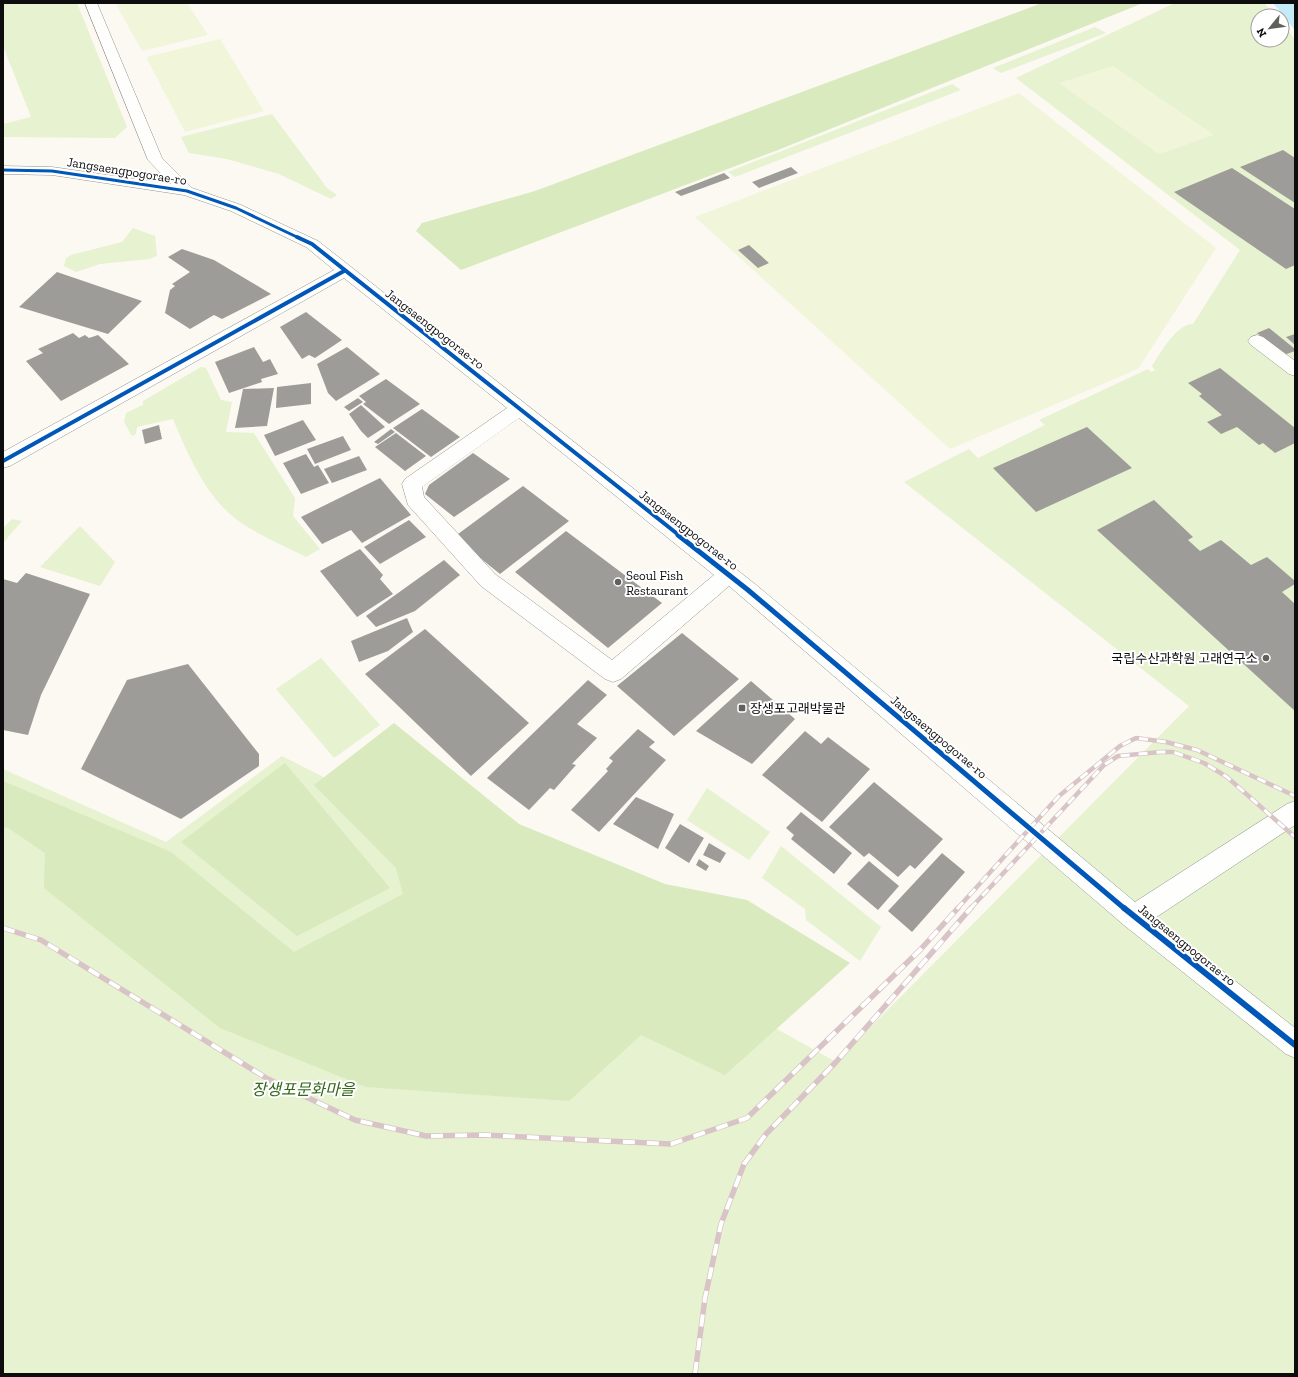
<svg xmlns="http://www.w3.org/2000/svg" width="1298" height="1377" font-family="'Zilla Slab','Noto Sans KR',serif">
<rect width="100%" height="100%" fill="#fbf9f2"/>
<path fill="#e7f2d0" d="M 3,3 L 77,3 L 127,127 L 115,138 L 3,137 L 3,124 L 31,117 L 3,46 Z
M 1175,3 L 1264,3 L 1275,16 L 1258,16 L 1258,40 L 1282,40 L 1282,24 L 1295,39 L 1295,1374 L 3,1374 L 3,769 L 166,842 L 282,756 L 347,789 L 836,1062 L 1189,706 L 904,482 L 969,449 L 978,458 L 1045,425 L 1039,420 L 1148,369 L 1151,372 L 1155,370 L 1152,366 C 1160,354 1176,324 1193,324 L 1240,250 L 1016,78 Z
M 1095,27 L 1106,33 L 1001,73 L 993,68 Z
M 952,84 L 961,90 L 735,177 L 728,172 Z
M 272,114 L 327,188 L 337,195 L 331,199 L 279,174 L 227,159 L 189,153 L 181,137 Z
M 133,228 L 155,236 L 157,256 L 149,259 L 100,264 L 76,272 L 64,266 L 66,258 L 71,255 L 122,242 Z
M 201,367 L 206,368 L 221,400 L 232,402 L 226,432 L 254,433 L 295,498 L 293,516 L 320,549 L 306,557 C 286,547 265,538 246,526 C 209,504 189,457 173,419 L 137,427 L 136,434 L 132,436 L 124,422 L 126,413 L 143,405 L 143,401 Z
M 12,519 L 22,521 L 3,543 L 3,528 Z
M 80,526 L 115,562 L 100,586 L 40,567 Z
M 321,658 L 380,725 L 334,758 L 276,689 Z
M 707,788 L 770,832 L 749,860 L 687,820 Z
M 781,846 L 881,927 L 860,961 L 806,920 L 805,909 L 762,878 Z"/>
<path fill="#d8eabe" d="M 1042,3 L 1143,3 L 778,150 L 461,270 L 416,231 L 422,223 L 535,191 Z
M 394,723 L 519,824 L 665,884 L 747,900 L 850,963 L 725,1075 L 641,1035 L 569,1101 L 366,1087 L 220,1028 L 44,888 L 45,853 L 8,828 L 3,827 L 3,781 L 171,852 L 294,952 L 403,894 L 396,868 L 314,785 Z
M 285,763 L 390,888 L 297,936 L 181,842 Z"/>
<path fill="#f1f6da" d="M 115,3 L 187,3 L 208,35 L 142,51 Z
M 220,39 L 264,111 L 185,132 L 146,57 Z
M 1113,66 L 1214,135 L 1159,154 L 1059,83 Z
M 1019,93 L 1216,248 L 1138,369 L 950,449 L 695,217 Z"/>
<path fill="#c6ebf8" d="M 1273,3 L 1295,3 L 1295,30 Z"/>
<path fill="#9e9c98" d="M 1283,150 L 1295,158 L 1295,203 L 1240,167 Z
M 791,167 L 798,173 L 759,188 L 752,182 Z
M 1232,168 L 1295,209 L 1295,265 L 1286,269 L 1174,192 Z
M 724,173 L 730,178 L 681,196 L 675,192 Z
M 749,245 L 769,263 L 758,268 L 738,250 Z
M 182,249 L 214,260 L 271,294 L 222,319 L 214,315 L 190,329 L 165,313 L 170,290 L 175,286 L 172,284 L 190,272 L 168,257 Z
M 57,272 L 142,301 L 108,334 L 19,307 Z
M 306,312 L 342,340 L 315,358 L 309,355 L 302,359 L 280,327 Z
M 1269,328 L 1295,349 L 1295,351 L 1284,355 L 1257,333 Z
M 73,333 L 79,338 L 85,335 L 89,338 L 98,335 L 129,364 L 61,401 L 26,361 L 43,353 L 38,349 Z
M 1295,334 L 1295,345 L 1286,337 Z
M 254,347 L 263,362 L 270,359 L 278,374 L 261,379 L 262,382 L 229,393 L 215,362 Z
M 347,347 L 380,374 L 336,401 L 328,393 L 317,364 Z
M 1220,368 L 1295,428 L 1295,443 L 1275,453 L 1263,443 L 1259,445 L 1237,427 L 1221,434 L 1207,422 L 1222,415 L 1199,396 L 1202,394 L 1188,383 Z
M 386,379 L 420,404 L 389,424 L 363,404 L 366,402 L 359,396 Z
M 311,383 L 311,404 L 276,408 L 277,387 Z
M 274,388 L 267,426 L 235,428 L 243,389 Z
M 358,398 L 363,402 L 349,411 L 344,407 Z
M 361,405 L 385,427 L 368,438 L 361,431 L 349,414 Z
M 422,409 L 460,437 L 431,457 L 393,428 Z
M 303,420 L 316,440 L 275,456 L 264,435 Z
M 159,425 L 162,439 L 145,444 L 142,430 Z
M 1087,427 L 1132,468 L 1036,512 L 993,468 Z
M 391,429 L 395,432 L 378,444 L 374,442 Z
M 396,433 L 426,456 L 405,471 L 375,447 Z
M 343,436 L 351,450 L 315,464 L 307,449 Z
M 473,453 L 510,479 L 454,517 L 425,494 L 429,485 Z
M 306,454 L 314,467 L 318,465 L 329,483 L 301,494 L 283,463 Z
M 359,456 L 367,470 L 332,483 L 324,469 Z
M 380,478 L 411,515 L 362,543 L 351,530 L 322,544 L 301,517 Z
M 523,486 L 569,521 L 500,574 L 454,537 Z
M 1154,500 L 1193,537 L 1188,540 L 1200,551 L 1221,540 L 1251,565 L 1267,557 L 1295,581 L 1295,584 L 1282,592 L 1295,604 L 1295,711 L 1097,530 Z
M 409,520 L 426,537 L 380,564 L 364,547 Z
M 566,531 L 662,603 L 608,648 L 515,572 Z
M 360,549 L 383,575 L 380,579 L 393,594 L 357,617 L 320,571 Z
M 444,560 L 460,575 L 415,611 L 376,627 L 366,616 Z
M 26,573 L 90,594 L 41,695 L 28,735 L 3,730 L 3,579 L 17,583 Z
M 407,618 L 413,632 L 388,651 L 359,662 L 351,641 Z
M 425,629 L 529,723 L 471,776 L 365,674 Z
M 682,633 L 739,679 L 674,736 L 617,686 Z
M 188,664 L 259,754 L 259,766 L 181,819 L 81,769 L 127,680 Z
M 588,680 L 607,695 L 577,724 L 597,738 L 572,764 L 576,765 L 554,790 L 550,788 L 529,810 L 487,778 Z
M 751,681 L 795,719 L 752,764 L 696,731 Z
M 638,729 L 655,742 L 649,747 L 666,760 L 599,832 L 571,810 L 608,771 L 606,769 L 613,761 L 609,758 Z
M 805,731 L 821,744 L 828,737 L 870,769 L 822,822 L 762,775 Z
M 874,782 L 943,839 L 915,869 L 910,865 L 898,877 L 869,853 L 864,857 L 829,827 Z
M 636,797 L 674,814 L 658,849 L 613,824 Z
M 801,812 L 852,853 L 834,874 L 791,839 L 794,835 L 786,828 Z
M 680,824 L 704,838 L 689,863 L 665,848 Z
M 709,843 L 726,853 L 720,863 L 703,855 Z
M 942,853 L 965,872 L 912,932 L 888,911 Z
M 699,859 L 709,866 L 706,871 L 696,865 Z
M 869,861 L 899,886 L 878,910 L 847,884 Z"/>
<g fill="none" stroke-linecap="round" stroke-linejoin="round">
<g stroke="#949390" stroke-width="1">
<path id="minor" d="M 85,3 L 97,3 L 162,158 L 192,188 L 241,205 L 318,241 L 755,584 L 1135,902 L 1287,804 L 1295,801 L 1295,825 L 1155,918 L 1295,1028 L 1295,1058 L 1286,1054 L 1125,926 L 729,586 L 621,679 L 613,682 L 605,679 L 481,586 L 408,505 L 402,484 L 405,479 L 507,408 L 344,278 L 10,466 L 3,468 L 3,452 L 334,270 L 306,247 L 231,211 L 184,195 L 52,175 L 3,174 L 3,166 L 52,167 L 171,184 L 148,160 ZM 519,418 L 714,575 L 612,660 L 495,574 L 424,497 L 422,487 Z
M 1257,335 L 1263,337 L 1295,361 L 1295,376 L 1289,374 L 1251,345 L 1248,341 L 1251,337 Z"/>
</g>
<use href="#minor" fill="#fefefd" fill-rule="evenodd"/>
<g stroke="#d8c4c6" stroke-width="4.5">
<path id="rail-far1" d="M 957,909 L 1059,796 L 1120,746 L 1136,738 L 1166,742 L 1197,750 L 1295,796
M 970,909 L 1104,765 L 1118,756 L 1160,752 L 1173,752 L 1204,763 L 1227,777 L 1295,837"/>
</g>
<g stroke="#d8c4c6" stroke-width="5.5">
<path id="rail" d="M 3,928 L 41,940 L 268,1079 L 355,1120 L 426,1136 L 484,1135 L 671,1144 L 747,1118 L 920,950 L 958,908
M 695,1374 L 705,1298 L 721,1224 L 744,1164 L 766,1134 L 836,1062 L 971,908"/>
</g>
<use href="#rail-far1" stroke="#fff" stroke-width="3" stroke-dasharray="9" stroke-linecap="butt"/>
<use href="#rail" stroke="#fff" stroke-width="4" stroke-dasharray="12" stroke-linecap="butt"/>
<g stroke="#fff" stroke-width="4.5">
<path id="cycleway-far3" d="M 3,170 L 52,171 L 187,191 L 236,208 L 299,238"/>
</g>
<g stroke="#fff" stroke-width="6">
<path id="cycleway-far2" d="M 297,237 L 312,244 L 680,536
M 3,461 L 344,271"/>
</g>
<g stroke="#fff" stroke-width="8">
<path id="cycleway-far1" d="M 678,535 L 748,590 L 1125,909"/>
</g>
<g stroke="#fff" stroke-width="9">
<path id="cycleway" d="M 1124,908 L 1295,1045"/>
</g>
<use href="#cycleway-far3" stroke="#0057b8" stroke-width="3"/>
<use href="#cycleway-far2" stroke="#0057b8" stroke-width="4"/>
<use href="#cycleway-far1" stroke="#0057b8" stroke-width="5"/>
<use href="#cycleway" stroke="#0057b8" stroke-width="6"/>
</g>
<g fill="#60605d" stroke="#fff" stroke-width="1.5">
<circle cx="618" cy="582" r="4"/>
<circle cx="1266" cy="658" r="4"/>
<rect x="738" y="704" width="8" height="8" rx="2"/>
</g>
<g text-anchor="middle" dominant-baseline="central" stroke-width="4" stroke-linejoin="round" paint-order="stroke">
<g font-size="13" fill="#0d0d0d" stroke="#fff">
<text transform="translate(127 171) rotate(9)">Jangsaengpogorae-ro</text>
<text transform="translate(435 329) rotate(38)">Jangsaengpogorae-ro</text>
<text transform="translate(689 530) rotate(38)">Jangsaengpogorae-ro</text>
<text transform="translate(939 737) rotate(40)">Jangsaengpogorae-ro</text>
<text transform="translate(1187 945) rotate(39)">Jangsaengpogorae-ro</text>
</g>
<g font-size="13" fill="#0d0d0d" stroke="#fff" text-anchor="start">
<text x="626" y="575">Seoul Fish<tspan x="626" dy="15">Restaurant</tspan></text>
<text x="1258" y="658" text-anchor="end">국립수산과학원 고래연구소</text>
<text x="750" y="708">장생포고래박물관</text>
</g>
<g font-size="16" font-style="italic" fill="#32691a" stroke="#fff">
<text x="303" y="1089">장생포문화마을</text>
</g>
</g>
<rect width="1298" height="1377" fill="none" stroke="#0d0d0d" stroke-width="8"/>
<g transform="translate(1270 28) rotate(241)"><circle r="19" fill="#ffffff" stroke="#9e9e9e"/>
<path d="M0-3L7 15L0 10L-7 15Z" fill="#60605d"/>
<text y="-6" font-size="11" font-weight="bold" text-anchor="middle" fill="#0d0d0d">N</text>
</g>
</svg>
